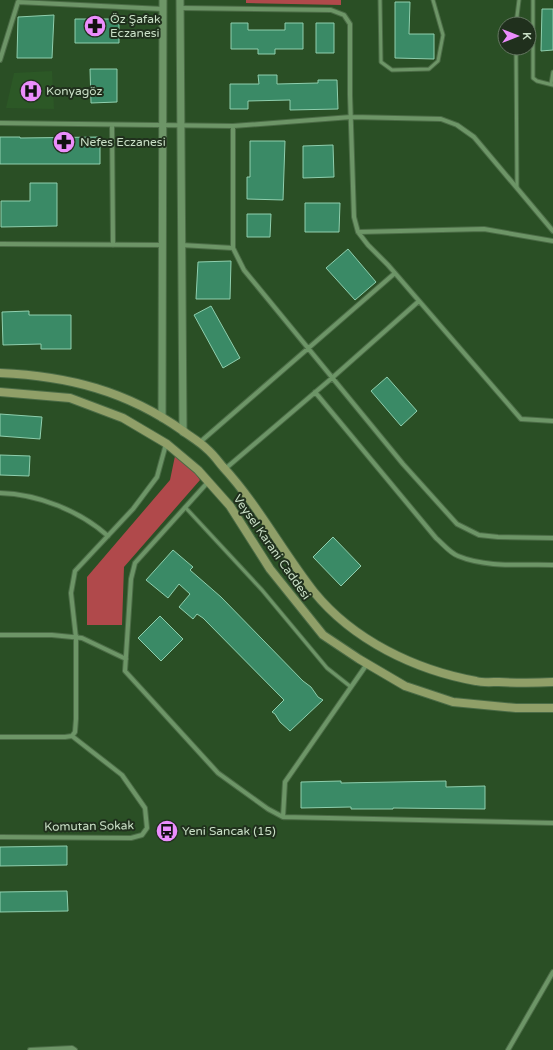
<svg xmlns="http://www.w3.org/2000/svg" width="553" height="1050" font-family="'Varela Round',sans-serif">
<rect width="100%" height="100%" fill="#2a4f25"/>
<path fill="#2c5826" d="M 52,71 L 54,109 L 6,108 L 14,73 Z"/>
<path fill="#b0494b" d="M 246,0 L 341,0 L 341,5 L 246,3 Z
M 175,456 L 194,471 L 200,480 L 124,567 L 122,625 L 87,625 L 87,577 L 170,480 Z"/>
<path fill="#3a8a66" stroke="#8fcfae" d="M 395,2 L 410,2 L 409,34 L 434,34 L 434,59 L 395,58 Z
M 542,9 L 553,9 L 553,50 L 541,51 Z
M 54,15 L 52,58 L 17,58 L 18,17 Z
M 75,19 L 119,19 L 119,43 L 75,43 Z
M 231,23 L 248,23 L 248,30 L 285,30 L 285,23 L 303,23 L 303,49 L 275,49 L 275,54 L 258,54 L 258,49 L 231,49 Z
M 316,23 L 334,23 L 334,53 L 316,53 Z
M 90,69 L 117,69 L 117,102 L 91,103 Z
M 258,75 L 277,75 L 277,84 L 318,83 L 318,80 L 337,80 L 338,109 L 290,110 L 290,100 L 248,101 L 248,109 L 230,109 L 230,84 L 259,84 Z
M 0,137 L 20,137 L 20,138 L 100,137 L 100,164 L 0,164 Z
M 250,141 L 285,141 L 283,200 L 247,199 L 247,177 L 250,177 Z
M 333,145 L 334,177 L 303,178 L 303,146 Z
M 30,183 L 57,183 L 57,226 L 1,227 L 1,201 L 30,201 Z
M 305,203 L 340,203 L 339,232 L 305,232 Z
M 247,214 L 271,214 L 270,237 L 247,237 Z
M 348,249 L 376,282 L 355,300 L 326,268 Z
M 231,261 L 230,299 L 196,299 L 198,262 Z
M 211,306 L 240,358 L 223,368 L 194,315 Z
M 29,311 L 29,315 L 71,315 L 71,349 L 41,349 L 41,344 L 3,345 L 2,312 Z
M 387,377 L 417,411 L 401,426 L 371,391 Z
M 0,414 L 42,417 L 40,439 L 0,436 Z
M 0,455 L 30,456 L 29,476 L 0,475 Z
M 333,537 L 361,566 L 341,586 L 313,557 Z
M 173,550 L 193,567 L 190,570 L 221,597 L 303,681 L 311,687 L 318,697 L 323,700 L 290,731 L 280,722 L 275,714 L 272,712 L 284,700 L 203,618 L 197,614 L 193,619 L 179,607 L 190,594 L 179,584 L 168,598 L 146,580 Z
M 160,616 L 183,639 L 161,661 L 138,638 Z
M 341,781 L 341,783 L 446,781 L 446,787 L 485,786 L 485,809 L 393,808 L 393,809 L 351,809 L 351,807 L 301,808 L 301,782 Z
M 67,846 L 67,865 L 0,866 L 0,847 Z
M 67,891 L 68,911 L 0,912 L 0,892 Z"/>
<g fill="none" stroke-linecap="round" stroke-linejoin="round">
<g stroke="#4b6b46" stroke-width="5">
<path id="service" d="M 380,0 L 381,62 L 392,70 L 429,69 L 438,61 L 443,35 L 433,0
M 533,0 L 533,78 L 537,81 L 553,85
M 516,24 L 519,0
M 516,48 L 517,188
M 551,84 L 553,72
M 185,507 L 262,590 L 327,668 L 351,687"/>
</g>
<g stroke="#4b6b46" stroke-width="6">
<path id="minor" d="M 180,8 L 331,10 L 344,15 L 350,24 L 350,95 L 354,217 L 358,232 L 368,245 L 388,265 L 521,419 L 553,421
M 0,60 L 18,2 L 163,9
M 0,123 L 233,126 L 351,117 L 441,119 L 457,125 L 474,137 L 553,231
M 112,125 L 113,245
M 233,126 L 233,248 L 244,270 L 403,464 L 457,524 L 479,535 L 498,537 L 553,538
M 358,232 L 484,229 L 553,241
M 0,244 L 163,245
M 181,245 L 233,248
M 315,392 L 436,538 C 443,544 450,553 458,556 C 487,568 522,564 553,565
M 199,443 L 395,273
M 225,469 L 332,378 L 419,301
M 208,482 L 135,563 L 131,579 L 125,671 L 218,773 L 268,809 L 283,817
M 0,493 C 38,494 80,511 108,536
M 0,635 L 52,635 L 82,638 L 126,659
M 367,664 L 285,782 L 283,817 L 553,823
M 0,737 L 65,737 L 72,736 L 75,732 L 76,719 L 76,638 L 71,593 L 75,571 L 133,509 L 157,477 L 166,444
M 0,837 L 131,838 L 142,835 L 147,828 L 145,808 L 122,775 L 72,736
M 30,1050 L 72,1048 L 75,1050
M 508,1050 L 553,972"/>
</g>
<g stroke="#4b6b46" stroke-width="9">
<path id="tertiary" d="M 180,0 L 183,432
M 162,418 L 163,0"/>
</g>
<g stroke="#4b6b46" stroke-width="10">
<path id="secondary" d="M 0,373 C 68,376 127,391 183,431 C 191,437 200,442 207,449 C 213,454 218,461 223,467 C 258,505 282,551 314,592 C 353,640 415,670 476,681 C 483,683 492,682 499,682 C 517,683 535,683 553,682
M 0,392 L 70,398 L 123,418 L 167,444 L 198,470 L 230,506 L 270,569 L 323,635 L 359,659 L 405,686 L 453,702 L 516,708 L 553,708"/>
</g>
<use href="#service" stroke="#6d9567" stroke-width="3"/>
<use href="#minor" stroke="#6d9567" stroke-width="4"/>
<use href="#tertiary" stroke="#6d9567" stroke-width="7"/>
<use href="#secondary" stroke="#909f68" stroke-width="8"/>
</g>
<defs>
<g id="pharmacy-disc" transform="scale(1.15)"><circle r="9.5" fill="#eb8dfc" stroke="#20301d"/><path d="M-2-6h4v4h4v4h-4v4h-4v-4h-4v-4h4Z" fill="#111"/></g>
<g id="hospital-disc" transform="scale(1.15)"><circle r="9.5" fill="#eb8dfc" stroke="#20301d"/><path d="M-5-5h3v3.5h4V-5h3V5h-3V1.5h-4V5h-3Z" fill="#111"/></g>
<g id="bus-disc" transform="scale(1.15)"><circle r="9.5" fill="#eb8dfc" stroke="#20301d"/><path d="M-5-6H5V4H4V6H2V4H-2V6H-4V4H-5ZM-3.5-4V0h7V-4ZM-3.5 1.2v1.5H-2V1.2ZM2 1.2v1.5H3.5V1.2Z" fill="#111"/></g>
</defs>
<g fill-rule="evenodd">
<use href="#pharmacy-disc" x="95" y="26"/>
<use href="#hospital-disc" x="31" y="91"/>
<use href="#pharmacy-disc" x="64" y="142"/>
<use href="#bus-disc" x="167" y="831"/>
</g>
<g text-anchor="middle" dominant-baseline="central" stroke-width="4" stroke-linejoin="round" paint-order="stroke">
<g font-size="12" fill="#c9dfc6" stroke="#20301d" text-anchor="start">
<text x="110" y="19">Öz Şafak<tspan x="110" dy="14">Eczanesi</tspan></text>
<text x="46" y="91">Konyagöz</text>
<text x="80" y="142">Nefes Eczanesi</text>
<text x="182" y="831">Yeni Sancak (15)</text>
</g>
<g font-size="12" fill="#c9dfc6" stroke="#20301d">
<text transform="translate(272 547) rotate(55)">Veysel Karani Caddesi</text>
<text transform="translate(89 826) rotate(-1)">Komutan Sokak</text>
</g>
</g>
<g transform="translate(517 36) rotate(90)"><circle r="19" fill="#20301d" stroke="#647661"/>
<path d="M0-3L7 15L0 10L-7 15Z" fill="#eb8dfc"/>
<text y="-6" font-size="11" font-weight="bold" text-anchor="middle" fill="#c9dfc6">K</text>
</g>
</svg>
